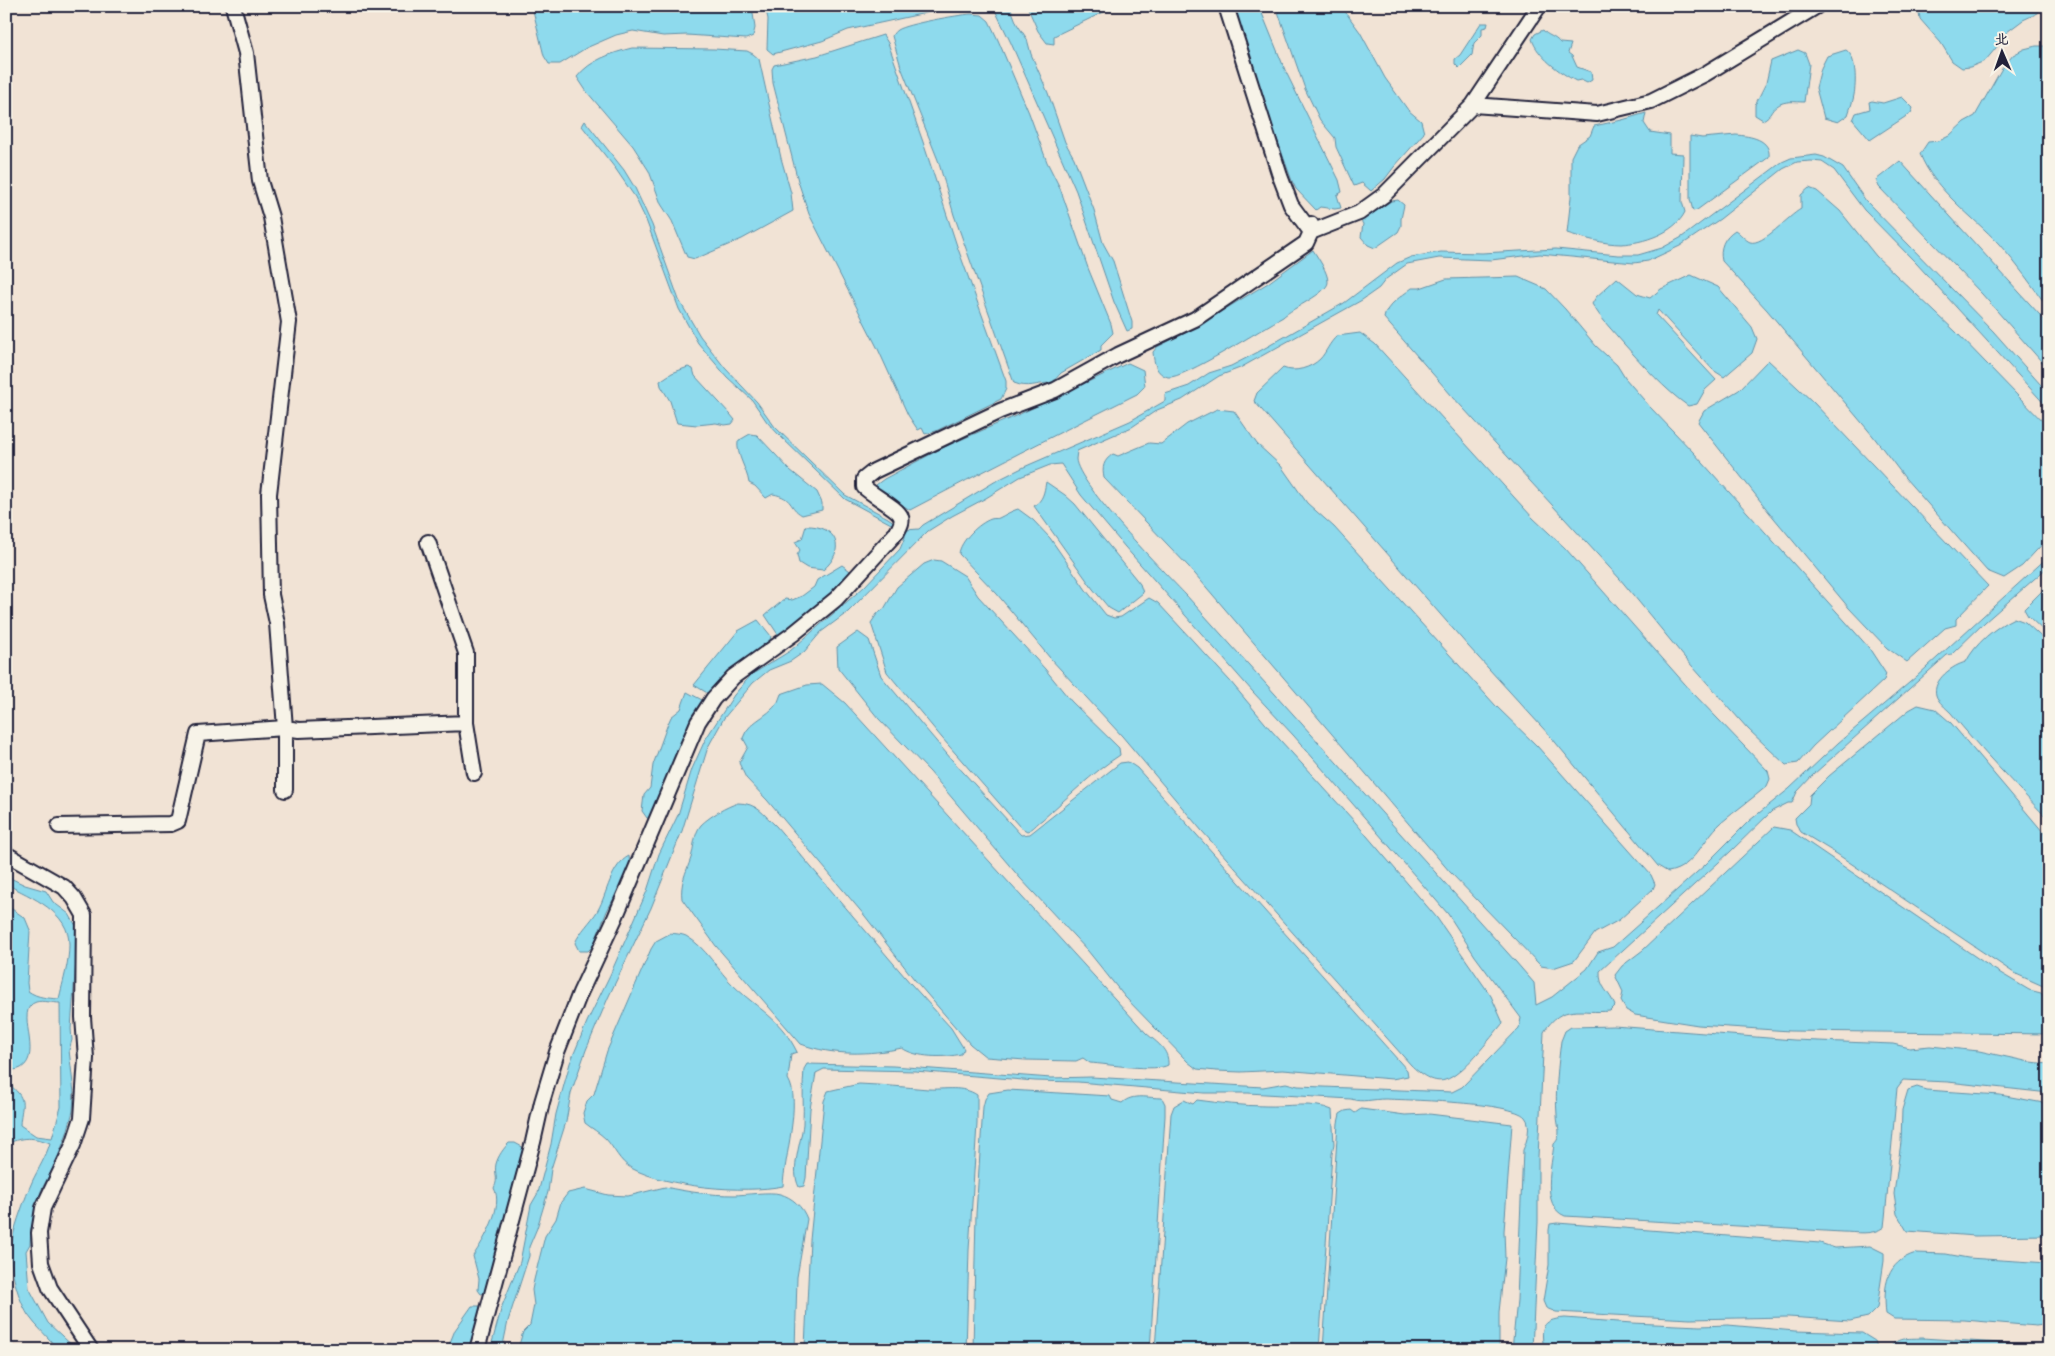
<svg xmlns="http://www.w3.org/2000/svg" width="2055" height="1356" font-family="Dekko,'LXGW WenKai TC',sans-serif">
<rect width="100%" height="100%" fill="#f1e3d5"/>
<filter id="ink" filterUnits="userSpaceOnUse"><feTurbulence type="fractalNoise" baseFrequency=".02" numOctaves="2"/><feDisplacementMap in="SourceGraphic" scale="10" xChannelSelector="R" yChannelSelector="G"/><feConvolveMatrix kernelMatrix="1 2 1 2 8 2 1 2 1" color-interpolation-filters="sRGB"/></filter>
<g filter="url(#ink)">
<path fill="#8edaed" stroke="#6390a6" d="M 532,6 L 752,6 L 755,28 L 753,36 L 746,39 L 687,35 L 663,36 L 633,31 L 616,35 L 586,48 L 560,64 L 549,64 L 544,56 Z
M 765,6 L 958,6 L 848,30 L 822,41 L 773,54 L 767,49 L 768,19 Z
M 993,6 L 1010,6 L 1017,24 L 1027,39 L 1031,54 L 1048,93 L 1065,142 L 1074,158 L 1094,210 L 1103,243 L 1113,261 L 1132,322 L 1132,329 L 1127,331 L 1114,302 L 1076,191 L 1011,43 Z
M 1027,6 L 1116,6 L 1054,36 L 1054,44 L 1047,43 L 1038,31 Z
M 1234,6 L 1259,6 L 1285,70 L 1339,180 L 1342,192 L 1337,195 L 1341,208 L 1335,209 L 1320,207 L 1316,210 L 1296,189 L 1292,181 L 1249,62 Z
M 1276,6 L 1341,6 L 1360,32 L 1385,78 L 1408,110 L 1421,121 L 1424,133 L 1394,167 L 1385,179 L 1371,191 L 1362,183 L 1354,186 L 1336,147 L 1335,138 L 1320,120 L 1305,89 Z
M 1918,6 L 2038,6 L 2038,13 L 2023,20 L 2007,32 L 2001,42 L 1985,61 L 1970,67 L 1962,68 L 1952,61 L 1941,43 L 1920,19 Z
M 971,14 L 982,15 L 989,21 L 998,40 L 1029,113 L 1047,162 L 1060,188 L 1088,268 L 1111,324 L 1113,333 L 1101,345 L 1101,350 L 1061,373 L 1052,383 C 1036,383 1029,389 1014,383 L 954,215 L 938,160 L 901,67 L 892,36 C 894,33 894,32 897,30 C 906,24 958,15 971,14 Z
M 1481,23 L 1488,23 L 1487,27 L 1482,28 L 1482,35 L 1474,43 L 1472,55 L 1459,68 L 1455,64 L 1455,59 L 1460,55 Z
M 1543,30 C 1547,36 1555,36 1560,43 L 1571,44 L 1568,53 L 1572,56 L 1577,67 L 1591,72 L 1592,80 L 1587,83 L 1581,80 L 1576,81 C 1560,73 1537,56 1532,39 L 1535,34 Z
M 883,35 L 888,43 L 923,142 L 957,246 L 1006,381 L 1006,389 L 1001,399 L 936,431 L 925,434 L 922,428 L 918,430 L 908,415 L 878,349 L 809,214 L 798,181 L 773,83 L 772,69 L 774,65 L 817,56 Z
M 2036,46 L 2046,46 L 2049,49 L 2049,309 C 2033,287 2017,264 1999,244 C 1973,216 1934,190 1920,154 L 1928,142 L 1939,141 L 1949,136 L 1964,122 L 1975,116 L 2001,70 L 2013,55 L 2024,49 Z
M 632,48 L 714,49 L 747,51 L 753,54 L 759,59 L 781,158 L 791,193 L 793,211 L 742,239 L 695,259 L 687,257 L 672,221 L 661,204 L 649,171 L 633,146 L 587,92 L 577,77 C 590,60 612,53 632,48 Z
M 1798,50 L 1805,53 L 1809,64 L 1804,102 C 1796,102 1784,100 1777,106 C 1770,111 1772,115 1763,120 L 1755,115 L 1755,105 L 1766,83 L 1771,61 Z
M 1846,50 C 1857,57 1856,84 1854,95 C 1853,102 1850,108 1848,115 L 1838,122 L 1824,118 L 1816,88 L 1821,68 L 1827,56 Z
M 1902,97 L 1913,108 L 1911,113 L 1870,140 L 1853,120 L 1856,113 L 1870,109 L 1869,102 L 1872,101 L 1883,103 Z
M 1646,113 L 1644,123 L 1650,132 L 1670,135 L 1670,153 L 1683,154 L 1682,202 L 1685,212 C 1675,233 1643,243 1621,244 C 1604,244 1583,238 1567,233 L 1571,197 L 1571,157 L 1577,145 L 1590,136 L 1594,126 L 1622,120 Z
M 585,121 L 624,170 L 635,188 L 652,225 L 679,300 L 700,336 L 725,368 L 757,402 L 775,427 L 845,495 L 888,518 L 905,530 L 919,529 L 923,525 L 996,481 L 1024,467 L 1130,421 L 1165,401 L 1165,394 L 1189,386 L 1209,373 L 1231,366 L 1258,352 L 1344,303 L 1397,263 L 1411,257 L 1441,252 L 1482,253 L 1556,249 L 1618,255 L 1638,255 L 1662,248 L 1682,237 L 1782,162 L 1791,158 L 1816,155 L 1824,157 L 1843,168 L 1866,201 L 1993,331 L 2049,394 L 2049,409 L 1916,263 L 1864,210 L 1834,170 L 1822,162 L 1811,161 L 1797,162 L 1783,169 L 1720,219 L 1680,246 L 1648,261 L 1634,263 L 1540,254 L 1491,260 L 1439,258 L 1407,264 L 1386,279 L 1379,288 L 1362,300 L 1240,368 L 1219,376 L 1182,400 L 1157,410 L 1132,427 L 1077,451 C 1077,454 1076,456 1076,459 C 1077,484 1166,574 1186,595 L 1515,961 L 1534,983 L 1536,1005 L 1552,997 L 1587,969 L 1598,952 L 1613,947 L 1705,865 L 1749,821 L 1789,789 L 1838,743 L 1916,677 L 2049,556 L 2049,566 L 1985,622 L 1952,654 L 1947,655 L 1814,774 L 1797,792 L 1792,803 L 1788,803 L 1772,811 L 1730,852 L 1600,971 C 1599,989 1610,991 1615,1006 L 1610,1011 C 1581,1014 1562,1002 1544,1032 L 1538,1157 L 1538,1222 L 1532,1350 L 1512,1350 L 1517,1300 L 1523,1150 C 1527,1141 1532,1125 1525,1117 C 1512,1102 1408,1100 1385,1099 C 1373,1099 1362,1103 1351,1099 L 1248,1093 L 1204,1093 L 1078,1082 L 1035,1081 L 915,1071 L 824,1069 L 816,1073 L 810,1109 L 806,1178 L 804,1186 L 799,1187 C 790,1169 801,1144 803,1124 C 804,1106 802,1087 804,1069 L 807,1064 L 893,1066 L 1051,1078 L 1091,1077 L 1263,1087 L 1286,1083 L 1298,1086 L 1452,1092 L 1462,1087 L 1519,1028 L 1521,1018 L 1475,956 L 1448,914 L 1294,736 L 1253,692 L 1125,547 L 1081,495 L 1061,464 L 1050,465 L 1020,477 L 986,498 L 952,516 L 928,531 L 848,612 L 821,632 L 804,652 L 791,661 L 769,670 L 753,683 L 724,718 L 708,747 L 682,831 L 651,908 L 608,998 L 586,1050 L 571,1093 L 566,1122 L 551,1169 L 548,1192 L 537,1228 L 529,1247 L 529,1256 L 508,1321 L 502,1350 L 490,1350 L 502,1306 L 520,1262 L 531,1205 L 538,1193 L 551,1144 L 556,1114 L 570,1063 L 587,1022 L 610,975 L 647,891 L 659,854 L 678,815 L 692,769 L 705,740 L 734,695 L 751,675 L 790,651 L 864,587 L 900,549 L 905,537 L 904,531 L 845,499 L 779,435 L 767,422 L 752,400 L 727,377 L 698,343 L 679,309 L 646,220 L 635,197 L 615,168 L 582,126 Z
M 1736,135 C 1750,136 1771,139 1769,157 L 1697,210 L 1693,211 L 1690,199 L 1690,136 L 1702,138 Z
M 1900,161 L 2049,325 L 2049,370 L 1982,294 L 1879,187 L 1876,180 Z
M 1809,188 L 1817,191 L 1840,211 L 1876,256 L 1956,332 L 2049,428 L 2049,537 L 2022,566 L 2004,578 L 1987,571 L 1905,478 L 1873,436 L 1767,310 L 1722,261 C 1719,248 1724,237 1735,230 C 1740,233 1745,240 1750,242 C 1763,246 1788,216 1801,209 L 1801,195 Z
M 1398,200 L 1404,205 L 1401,219 L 1401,226 L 1398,232 L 1375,248 L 1368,245 L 1361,237 L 1363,224 L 1361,221 L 1391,201 Z
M 1313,250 C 1318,258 1328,272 1328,282 C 1328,293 1292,308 1283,317 C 1265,327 1182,380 1168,377 C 1156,374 1154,363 1153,352 L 1157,347 L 1189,331 L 1268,283 Z
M 1691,275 L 1718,287 L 1752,327 L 1757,339 L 1752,353 L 1724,377 L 1713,370 L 1658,310 L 1656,315 L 1716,380 L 1705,390 L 1697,404 L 1688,406 C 1664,389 1644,366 1624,344 C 1613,331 1601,319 1592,304 L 1596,297 L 1617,278 L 1637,294 L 1650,298 L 1661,289 Z
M 1518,277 L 1546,289 L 1565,309 L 1596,346 L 1617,365 L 1625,378 L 1650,407 L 1694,453 L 1854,631 L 1869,648 L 1886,674 L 1884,680 L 1813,746 L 1798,763 L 1786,765 L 1748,729 L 1685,658 L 1620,579 L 1452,396 L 1384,318 C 1386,305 1402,296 1412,288 L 1420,288 L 1446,279 Z
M 1360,333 L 1375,344 L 1533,518 L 1565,548 L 1692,692 L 1768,771 L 1770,779 L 1767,786 C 1752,799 1736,810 1721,823 C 1703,839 1694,868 1668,872 L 1658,866 L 1551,737 L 1468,646 L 1254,401 L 1257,393 L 1283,368 C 1294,373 1311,368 1320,359 C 1326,353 1329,343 1337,336 Z
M 1768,360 L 1813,402 L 1988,586 L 1956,619 L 1956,625 L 1945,628 L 1907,662 L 1887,648 L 1849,608 L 1769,512 L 1698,422 L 1704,411 L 1739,390 Z
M 1128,363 L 1143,370 L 1145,386 L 1137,394 C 1061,432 985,470 910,510 L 879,490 L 876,485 L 884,479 L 944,447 L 1020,414 Z
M 688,367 L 693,369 L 695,376 L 730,414 L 735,420 L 732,424 L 725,425 L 716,423 L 697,425 L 677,423 L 670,401 L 661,386 L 660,381 L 672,373 Z
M 1217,409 L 1234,411 L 1257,444 L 1281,466 L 1307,503 L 1334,527 L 1496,706 L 1537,746 L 1651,875 L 1655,884 L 1653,889 L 1619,920 L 1595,933 L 1574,961 L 1553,968 L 1541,966 L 1450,872 L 1189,567 L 1104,478 C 1102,467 1103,461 1113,454 L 1118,456 L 1149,443 L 1161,444 L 1187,424 Z
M 750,434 L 757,435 L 790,470 L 817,492 L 822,503 L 822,510 L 802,515 C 788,507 794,498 773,494 L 766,498 L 755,486 L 749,483 C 747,469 736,455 738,441 Z
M 1046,482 L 1065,495 L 1075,504 L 1140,584 L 1143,593 L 1118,613 L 1109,608 L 1093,589 L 1034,506 C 1043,500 1044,493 1046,482 Z
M 1018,509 L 1033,520 L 1050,538 L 1086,590 L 1106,615 L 1114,618 L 1121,617 L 1149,598 L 1158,603 L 1230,681 L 1270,729 L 1355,822 L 1437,918 L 1491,996 L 1503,1023 C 1490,1038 1463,1075 1445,1080 C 1433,1084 1419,1073 1411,1065 L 1202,831 L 1122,736 L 1050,658 L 997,594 L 959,554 C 960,541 979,523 991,519 C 994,518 996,519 999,518 C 1005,515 1011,511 1018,509 Z
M 806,526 C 837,525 847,550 823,570 L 807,568 L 799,563 L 797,555 L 800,550 L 795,542 L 802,539 Z
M 934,560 L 941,561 L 965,576 L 978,596 L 1045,669 L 1071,701 L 1119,748 L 1120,755 C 1092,773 1067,798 1042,820 C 1036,824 1034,829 1027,831 L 1020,827 L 942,738 L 887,672 L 871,623 L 877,614 L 884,609 L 897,587 L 924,564 Z
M 842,565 L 853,573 L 847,582 L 825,600 L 811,608 L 794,627 L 779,636 L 765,615 L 785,599 L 792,600 L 802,596 L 814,587 L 817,580 Z
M 2049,584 L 2049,636 L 2028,616 L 2024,609 Z
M 2014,618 L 2025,622 L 2049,644 L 2049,820 C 2015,785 1981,750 1951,713 C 1946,708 1938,702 1936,695 C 1932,680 1953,665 1966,662 C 1975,644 1995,627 2014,618 Z
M 758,620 L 771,636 L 769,644 L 709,694 L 694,685 L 738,631 Z
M 858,632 L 869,640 L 881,676 L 952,760 L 1021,835 L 1030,834 L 1120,763 L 1128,762 L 1137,768 L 1407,1070 L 1408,1076 L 1392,1079 L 1283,1070 L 1241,1072 L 1216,1071 L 1197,1069 L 1188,1062 L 1125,997 L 1088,951 L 1020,878 L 930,772 L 878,718 L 838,668 L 837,647 Z
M 822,684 L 845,703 L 1146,1033 C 1157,1043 1169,1049 1168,1065 C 1157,1072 1106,1064 1090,1063 L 1083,1058 L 1076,1061 L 1025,1060 L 986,1057 L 970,1044 L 914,979 L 865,916 L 767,800 L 746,778 L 739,763 L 748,747 L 743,738 C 749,718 776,716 781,694 L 807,685 Z
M 687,692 L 704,701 L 682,739 L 654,819 L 647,818 L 642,811 L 644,795 L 650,788 L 653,765 L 667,726 L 671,717 L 681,709 Z
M 1918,705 L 1935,709 L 1951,723 L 2049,839 L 2049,995 L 2043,986 L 2014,973 L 1837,854 L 1801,832 L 1796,824 L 1795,818 L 1809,804 L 1810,795 L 1829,776 L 1909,710 Z
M 738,803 C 757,803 763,814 776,826 L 911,984 L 951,1028 L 964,1049 L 961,1054 C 945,1058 916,1058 902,1048 C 869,1055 833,1056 801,1044 L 716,946 L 682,899 C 680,883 686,873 691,858 C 694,848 694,833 701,825 C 710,816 726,807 738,803 Z
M 1774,827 L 1790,830 L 1992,968 L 2029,990 L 2041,993 L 2049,1003 L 2049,1034 L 1790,1031 L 1698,1025 L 1635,1015 L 1626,1010 L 1621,1001 L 1623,992 L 1615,975 L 1622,966 L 1643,950 Z
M 629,856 L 630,868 L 607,911 L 593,946 L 588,951 L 579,951 L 575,943 C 580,931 591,922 598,910 C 607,894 611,865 629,856 Z
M 6,876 L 25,885 L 46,891 L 53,902 L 69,914 L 76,926 L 76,959 L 71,1029 L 72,1040 L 69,1050 L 74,1093 L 73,1111 L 67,1133 L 56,1162 L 41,1191 L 31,1229 L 30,1244 L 26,1251 L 29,1288 L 48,1323 L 77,1350 L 58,1350 C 49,1337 37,1328 28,1315 C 17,1297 7,1261 12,1240 C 16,1223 25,1198 32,1182 C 38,1169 46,1157 50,1143 C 35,1137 20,1136 6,1145 L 6,1086 L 11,1086 C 28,1100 21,1106 20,1125 L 36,1136 L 52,1138 L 61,1107 L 60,1003 C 53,1003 43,1000 36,1002 C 13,1009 44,1055 21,1068 C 18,1070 11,1070 6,1071 L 6,905 L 25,918 L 30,930 L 27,983 L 28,991 C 38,998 48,998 59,999 C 63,981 69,963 69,945 C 70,912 31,897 6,884 Z
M 671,933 C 676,934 682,934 686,936 C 706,947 718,971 734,986 C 759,1010 781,1019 797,1052 L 791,1054 L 788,1079 C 802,1101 784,1159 783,1186 C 744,1194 666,1187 631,1168 C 619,1161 615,1149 606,1139 C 600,1133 591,1128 585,1123 L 583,1113 L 587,1101 L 594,1094 L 607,1051 L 651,949 L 656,941 Z
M 1614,1026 L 1794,1040 L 1893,1044 L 1910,1048 L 1930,1046 L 1979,1051 L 2030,1062 L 2049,1064 L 2049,1093 L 1948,1082 L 1903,1080 L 1897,1088 L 1885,1218 L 1884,1227 C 1872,1236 1856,1232 1842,1232 L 1565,1216 C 1540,1206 1552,1165 1554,1144 C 1563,1135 1557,1126 1557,1115 C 1555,1091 1558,1065 1561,1041 L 1565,1031 L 1571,1027 Z
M 859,1084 C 882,1085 905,1087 928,1089 C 945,1090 962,1085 977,1095 L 977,1124 L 969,1250 L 966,1350 L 807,1350 L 805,1347 L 810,1240 L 824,1101 L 828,1091 Z
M 1917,1087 L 1926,1090 L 2000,1095 L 2049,1104 L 2049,1235 L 1975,1236 L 1907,1231 L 1897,1214 L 1894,1194 L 1901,1142 L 1902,1110 L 1908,1090 Z
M 1008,1090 L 1110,1096 L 1112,1100 L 1122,1103 C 1133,1093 1148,1098 1162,1098 L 1165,1104 L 1165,1116 L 1150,1350 L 973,1350 L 976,1214 L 983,1107 L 985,1099 L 989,1093 Z
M 1184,1100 L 1193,1104 L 1197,1100 C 1220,1103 1243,1106 1266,1106 C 1286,1107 1313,1101 1332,1110 L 1334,1144 L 1332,1154 L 1319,1350 L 1155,1350 L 1171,1114 L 1174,1106 Z
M 1361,1109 L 1405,1115 L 1429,1114 L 1512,1124 L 1504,1231 L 1505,1258 L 1499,1312 L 1499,1350 L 1323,1350 L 1338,1123 L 1340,1114 L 1345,1111 L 1351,1110 L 1355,1113 Z
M 509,1143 L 515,1143 L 526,1149 L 488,1292 L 481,1294 L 478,1290 L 479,1279 L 473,1256 C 484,1240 504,1207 494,1188 C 499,1179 494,1173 496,1164 C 498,1156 504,1148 509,1143 Z
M 665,1187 C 687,1192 711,1195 734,1195 C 744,1195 771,1191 780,1194 C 792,1197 803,1207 807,1219 L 797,1277 L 795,1350 L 520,1350 L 518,1348 L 523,1332 L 530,1325 L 534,1305 L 532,1290 L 534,1280 L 545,1236 L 556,1219 L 561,1202 L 568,1193 L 585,1189 L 608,1195 L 628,1196 Z
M 1557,1223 L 1820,1243 L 1835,1248 L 1870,1246 L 1884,1253 L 1884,1261 L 1877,1308 L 1868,1317 L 1850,1321 L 1788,1317 L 1690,1319 L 1556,1312 L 1546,1308 L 1543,1301 L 1549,1265 L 1549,1230 L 1550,1224 Z
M 1916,1253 L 1946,1254 L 1968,1258 L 2049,1263 L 2049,1324 L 2036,1326 L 1964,1320 L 1894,1319 L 1886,1314 C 1883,1286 1886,1262 1916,1253 Z
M 472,1306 L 483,1306 L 471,1350 L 447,1350 L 455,1330 Z
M 1565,1318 L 1632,1323 L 1700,1326 L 1728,1325 L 1795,1331 L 1862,1333 L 1875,1341 L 1878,1350 L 1544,1350 C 1541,1328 1540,1320 1565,1318 Z
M 1922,1338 L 2048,1346 L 2049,1350 L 1888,1350 C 1897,1336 1907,1339 1922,1338 Z"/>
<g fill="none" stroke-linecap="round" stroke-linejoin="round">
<g stroke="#22223b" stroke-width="18">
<path id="street" d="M 233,6 L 246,53 L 260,181 L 271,217 L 289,322 L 269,494 L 271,595 L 277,623 L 285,728 L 285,790
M 1226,6 L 1280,176 L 1291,205 L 1311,232 L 1359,213 L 1384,195 L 1473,105 L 1539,6
M 1473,105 L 1597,114 L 1651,101 L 1705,74 L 1817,6
M 428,542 L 466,653 L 466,723 L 474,773
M 59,826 L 171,824 L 178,821 L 198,734 L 285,728 L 299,730 L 466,723
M 6,854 L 64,887 L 74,898 L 84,915 L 83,1017 L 86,1058 L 82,1118 L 73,1145 L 43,1208 L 39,1233 L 41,1263 L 50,1288 L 91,1350
M 477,1350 L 533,1142 L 542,1102 L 557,1052 L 580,993 L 615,918 L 698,722 L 713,699 L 733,677 L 793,634 L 836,599 L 897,532 C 899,528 903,522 901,517 C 899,509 872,495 864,487 L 864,479 L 874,471 L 1000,411 L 1055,390 L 1118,355 L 1195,319 L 1306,243 L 1311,232 L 1311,224"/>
</g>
<use href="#street" stroke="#f7f3e8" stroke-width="14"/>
</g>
</g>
<rect width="2055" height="1356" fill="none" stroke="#f7f3e8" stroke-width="25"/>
<rect x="12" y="12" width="2030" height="1331" fill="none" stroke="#22223b" stroke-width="2" filter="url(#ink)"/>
<g transform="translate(2002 52) rotate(358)" stroke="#f7f3e8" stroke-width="4" paint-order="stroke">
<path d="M0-4L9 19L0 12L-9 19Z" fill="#22223b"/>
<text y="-8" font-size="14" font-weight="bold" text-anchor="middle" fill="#22223b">北</text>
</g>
</svg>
